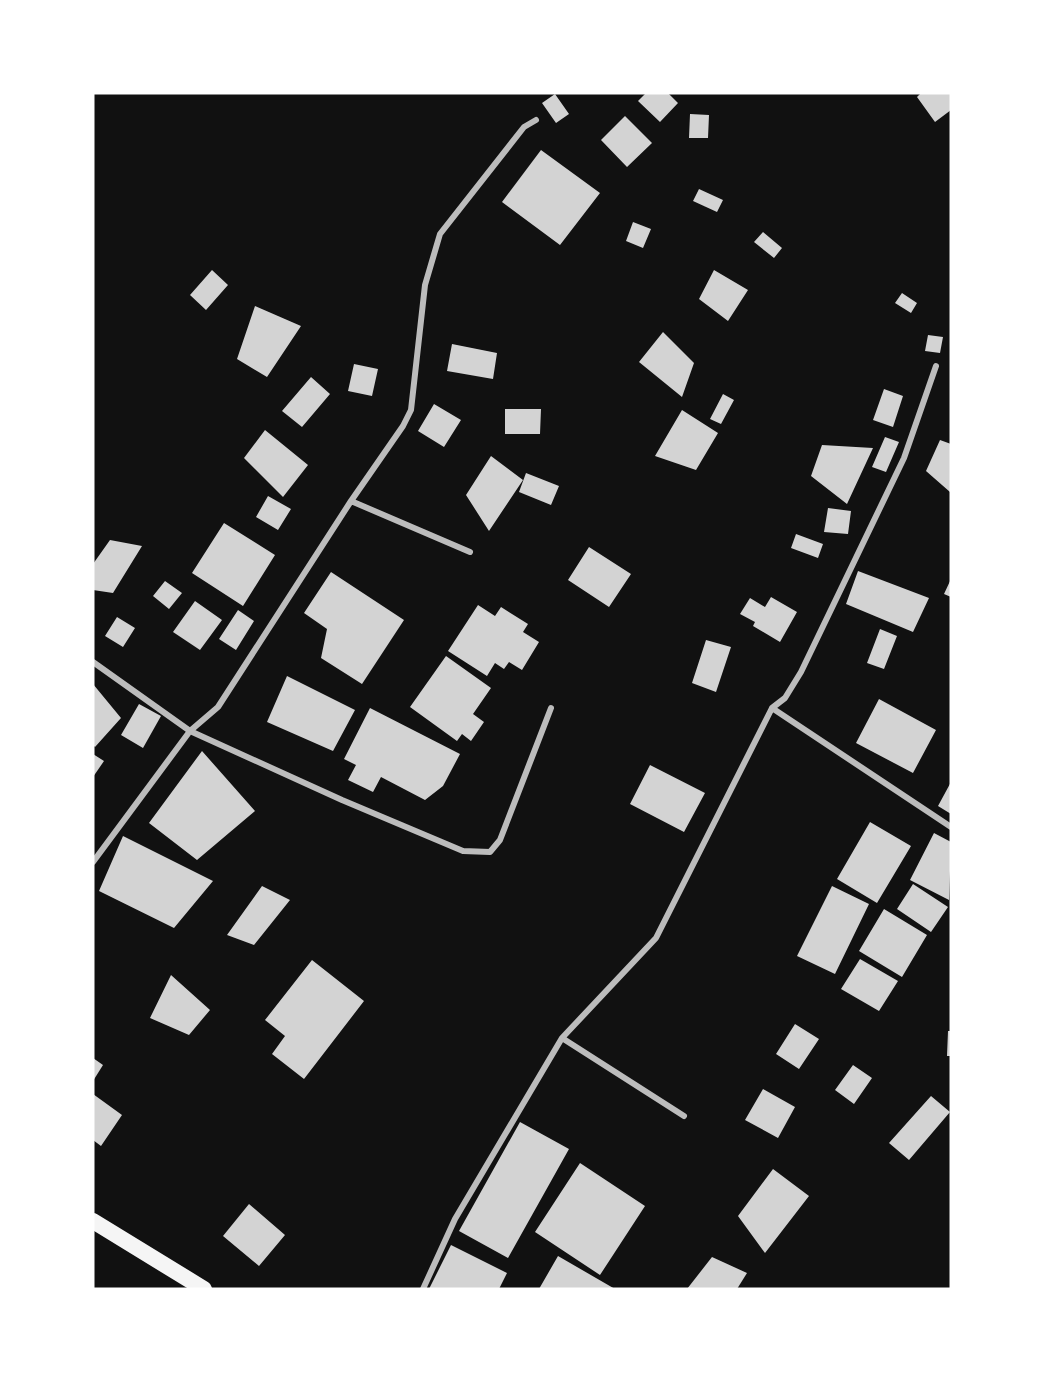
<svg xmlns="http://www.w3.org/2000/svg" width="1044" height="1382" font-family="Literata,serif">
<rect width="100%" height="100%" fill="#111"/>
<path fill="#d3d3d3" d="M 646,93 L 668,93 L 678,103 L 660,122 L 638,101 Z
M 921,93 L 949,93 L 951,95 L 951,110 L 935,122 L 917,97 Z
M 555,94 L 569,114 L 556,123 L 542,103 Z
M 690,114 L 709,115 L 708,138 L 689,138 Z
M 625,116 L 652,143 L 627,167 L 601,140 Z
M 541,150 L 600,193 L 560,245 L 502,202 Z
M 699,189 L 723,200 L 717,212 L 693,201 Z
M 633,222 L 651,229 L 643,248 L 626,241 Z
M 763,232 L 782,248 L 774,258 L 754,242 Z
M 212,270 L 228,285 L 206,310 L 190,295 Z
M 714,270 L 748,290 L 728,321 L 699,299 Z
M 902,293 L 917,303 L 911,313 L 895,303 Z
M 255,306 L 301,326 L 267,377 L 237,359 Z
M 663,332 L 694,363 L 682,397 L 639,362 Z
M 928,335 L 943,337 L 940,353 L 925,351 Z
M 452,344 L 497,353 L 493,379 L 447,371 Z
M 354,364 L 378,369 L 372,396 L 348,391 Z
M 311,377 L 330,394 L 302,427 L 282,411 Z
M 884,389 L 903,396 L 893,427 L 873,420 Z
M 723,394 L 734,400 L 721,424 L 710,419 Z
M 434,404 L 461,420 L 444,447 L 418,431 Z
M 505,409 L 541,409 L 540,434 L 505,434 Z
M 682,410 L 718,433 L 696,470 L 655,456 Z
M 265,430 L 308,465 L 283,497 L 244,458 Z
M 885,437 L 899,442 L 886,472 L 872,467 Z
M 940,440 L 951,444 L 950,492 L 926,471 Z
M 822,445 L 873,448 L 847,504 L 811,476 Z
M 491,456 L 523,480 L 489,531 L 466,495 Z
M 526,473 L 559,486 L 551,505 L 519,492 Z
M 268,496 L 291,509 L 278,530 L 256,517 Z
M 828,508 L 851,511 L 848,534 L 824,532 Z
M 224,523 L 275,555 L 243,606 L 192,573 Z
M 796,534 L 823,544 L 818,558 L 791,548 Z
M 110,540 L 142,546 L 113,593 L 93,590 L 93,564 Z
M 589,547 L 631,574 L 609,607 L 568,580 Z
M 858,571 L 929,598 L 913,632 L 846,604 Z
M 331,572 L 404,620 L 362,684 L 321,658 L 327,629 L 304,613 Z
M 951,579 L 951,597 L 944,594 Z
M 165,581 L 182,593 L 169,609 L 153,596 Z
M 771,597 L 797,612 L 780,642 L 753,626 L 755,622 L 740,614 L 750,598 L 765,607 Z
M 195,601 L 222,620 L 200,650 L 173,632 Z
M 478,605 L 495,616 L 501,607 L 528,624 L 523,632 L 539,642 L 522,670 L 509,662 L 504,669 L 495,663 L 487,676 L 448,651 Z
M 238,610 L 254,621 L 236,650 L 219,639 Z
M 117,617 L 135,628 L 123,647 L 105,636 Z
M 880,629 L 897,636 L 884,669 L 867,663 Z
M 706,640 L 731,647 L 716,692 L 692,683 Z
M 446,656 L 491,688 L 473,714 L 484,722 L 471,741 L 462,734 L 457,741 L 410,707 Z
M 287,676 L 355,710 L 333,751 L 267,722 Z
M 93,684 L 121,718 L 95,747 L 93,745 Z
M 879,699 L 936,730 L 913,773 L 856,743 Z
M 139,704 L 161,716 L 143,748 L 121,735 Z
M 370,708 L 460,754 L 443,786 L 425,800 L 381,777 L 373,792 L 348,780 L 356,765 L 344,759 Z
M 202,751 L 255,811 L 197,860 L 149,823 Z
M 93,754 L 104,761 L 93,777 Z
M 650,765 L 705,793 L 684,832 L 630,804 Z
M 951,782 L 951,814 L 938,806 Z
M 870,822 L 911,846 L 877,903 L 837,879 Z
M 934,833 L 951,842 L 949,900 L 910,880 Z
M 123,836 L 213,881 L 174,928 L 99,891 Z
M 913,884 L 948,907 L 931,932 L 897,909 Z
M 262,886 L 290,900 L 254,945 L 227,935 Z
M 832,886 L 869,904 L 835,974 L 797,956 Z
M 884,909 L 927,935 L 902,977 L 859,951 Z
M 860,959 L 898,981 L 879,1011 L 841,989 Z
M 312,960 L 364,1001 L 304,1079 L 272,1054 L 285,1036 L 265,1020 Z
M 171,975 L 210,1010 L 189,1035 L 150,1018 Z
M 795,1024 L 819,1039 L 799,1069 L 776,1054 Z
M 948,1031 L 951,1031 L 951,1056 L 947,1056 Z
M 93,1058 L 103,1065 L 93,1081 Z
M 853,1065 L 872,1078 L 854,1104 L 835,1090 Z
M 763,1089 L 795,1107 L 778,1138 L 745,1120 Z
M 93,1094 L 122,1115 L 101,1146 L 93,1140 Z
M 931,1096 L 950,1112 L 909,1160 L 889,1143 Z
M 520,1122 L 569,1149 L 508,1258 L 459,1231 Z
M 580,1163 L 645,1206 L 600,1275 L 535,1232 Z
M 773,1169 L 809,1196 L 765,1253 L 738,1216 Z
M 249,1204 L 285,1235 L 259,1266 L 223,1236 Z
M 451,1245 L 507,1273 L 499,1289 L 429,1289 Z
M 558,1256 L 615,1289 L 539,1289 Z
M 712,1257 L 747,1273 L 737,1289 L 687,1289 Z"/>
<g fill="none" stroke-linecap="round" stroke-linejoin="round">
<path stroke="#bcbcbc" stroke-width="6" d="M 351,501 L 403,426 L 411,410 L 425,285 L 440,234 L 524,127 L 536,120
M 93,662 L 190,731 L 342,800 L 463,851 L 490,852 L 500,840 L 551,708
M 772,708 L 951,827
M 93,862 L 190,731 L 218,707 L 351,501 L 470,552
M 562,1038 L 684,1116
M 423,1289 L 455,1219 L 562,1038 L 656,938 L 772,708 L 785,698 L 801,672 L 904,458 L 936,366"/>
<path stroke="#f5f5f5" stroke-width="16" d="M 93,1221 L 204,1289"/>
</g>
<rect width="1044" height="1382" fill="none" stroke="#ffffff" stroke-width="189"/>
</svg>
